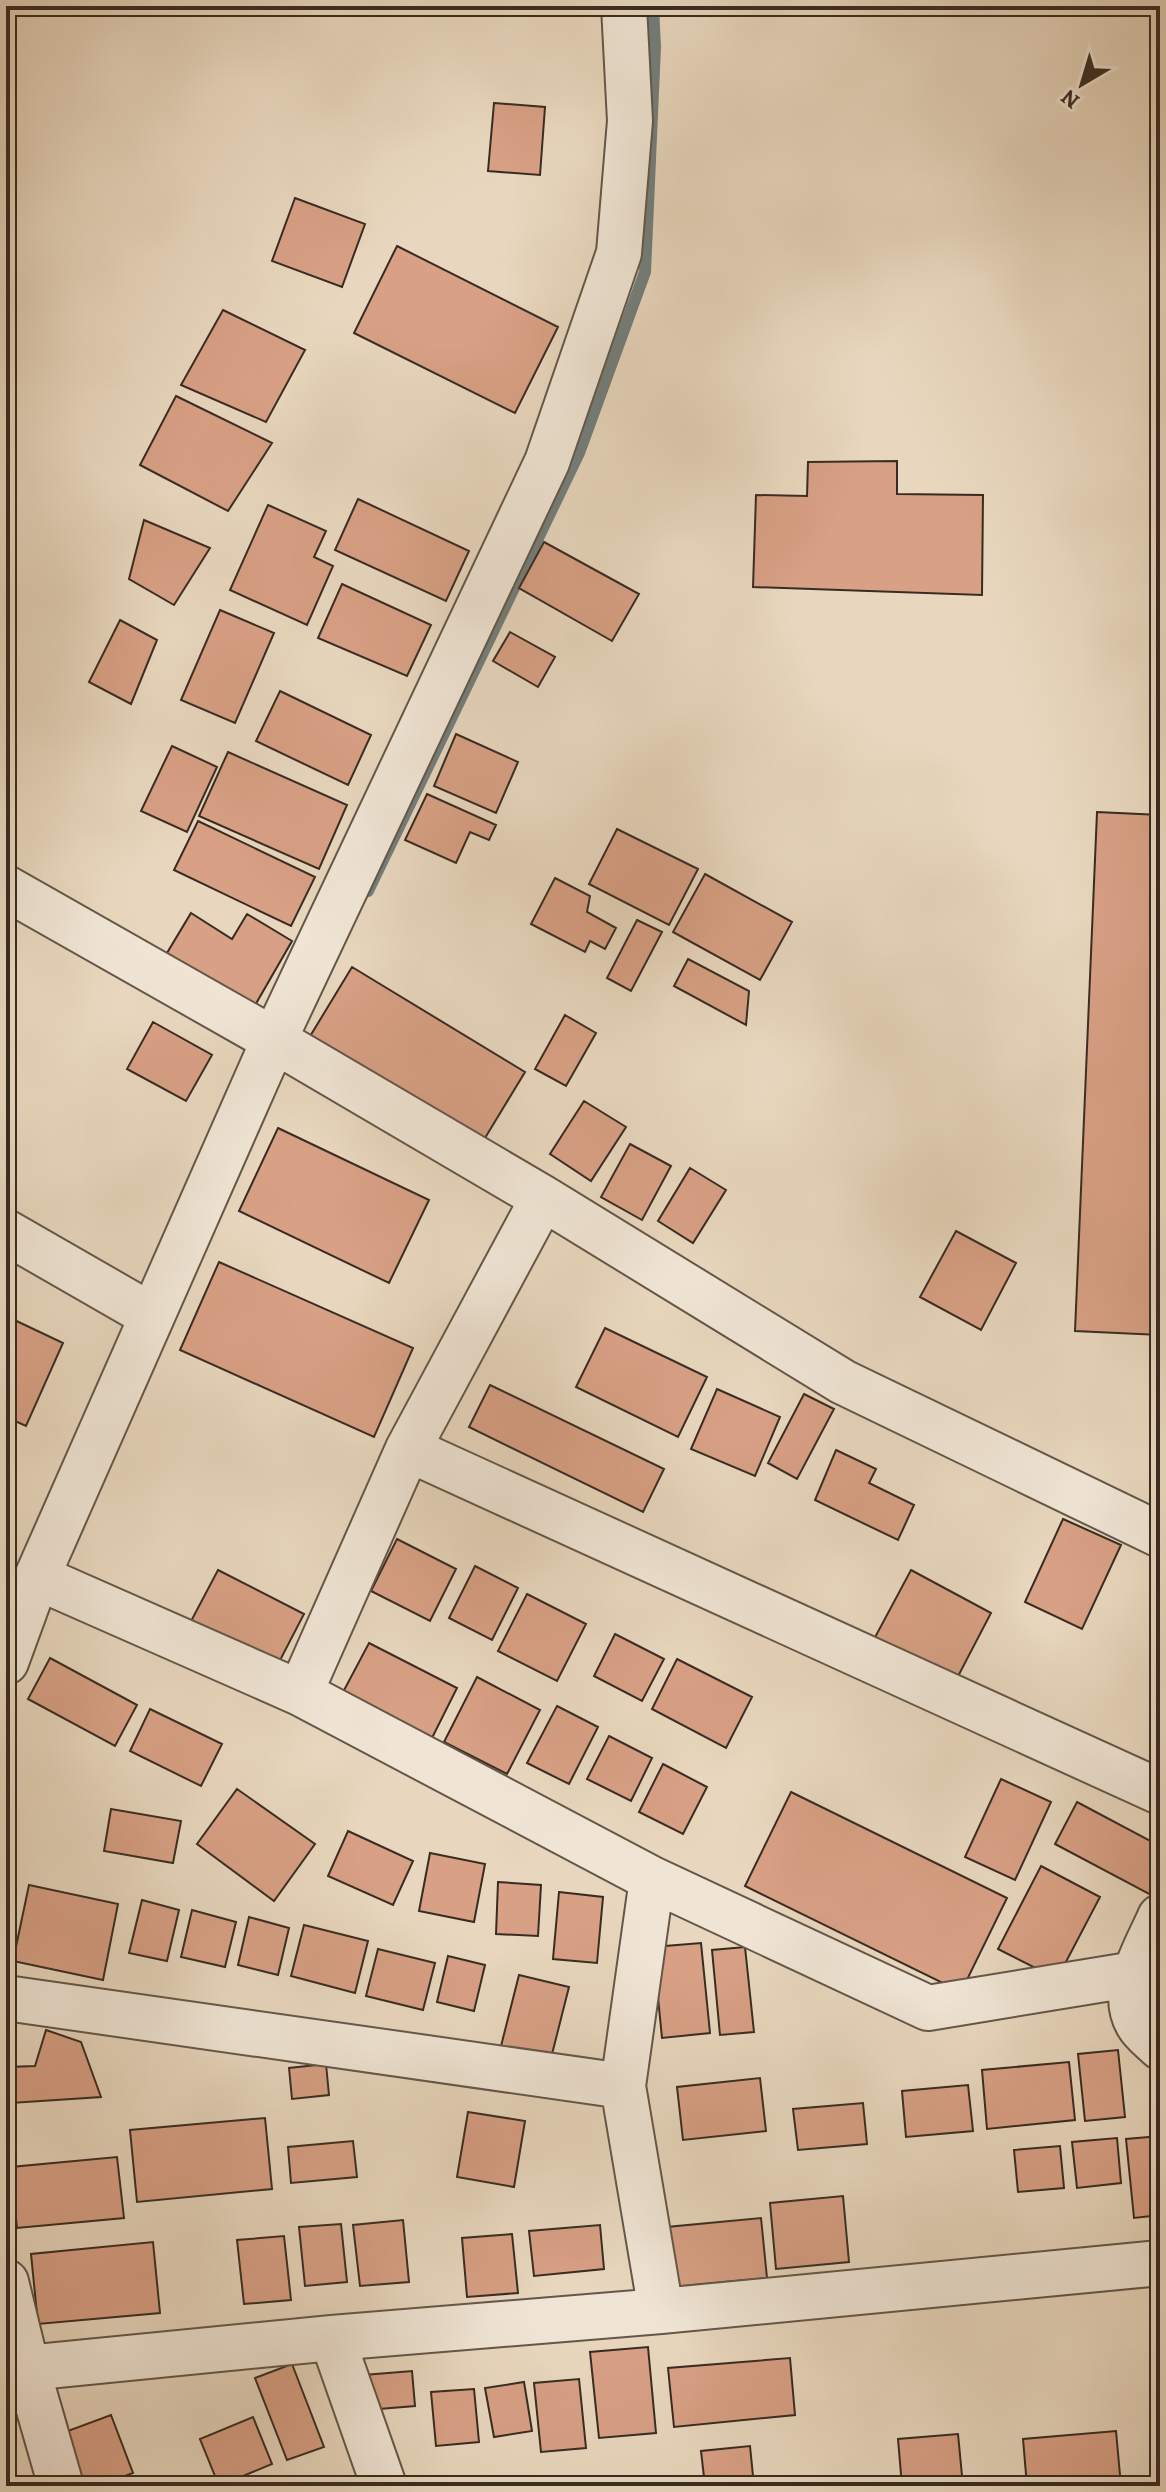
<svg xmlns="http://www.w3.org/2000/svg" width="1166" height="2492" font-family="Alegreya,serif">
<rect width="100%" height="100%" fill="#e8d7be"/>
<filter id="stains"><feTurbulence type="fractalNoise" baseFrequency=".0025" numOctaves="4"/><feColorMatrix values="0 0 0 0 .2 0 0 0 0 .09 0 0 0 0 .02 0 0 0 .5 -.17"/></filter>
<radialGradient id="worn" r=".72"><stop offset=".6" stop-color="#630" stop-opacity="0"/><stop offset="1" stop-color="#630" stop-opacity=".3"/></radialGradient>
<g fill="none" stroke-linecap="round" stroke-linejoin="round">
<path stroke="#737f7d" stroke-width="12" d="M 368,891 L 579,453 L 645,272 L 655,47 L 653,6"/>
</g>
<path fill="#d8a085" stroke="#382c22" stroke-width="2" d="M 494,103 L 545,107 L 540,175 L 488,171 Z
M 295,198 L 365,224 L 342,287 L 272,261 Z
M 397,246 L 558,327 L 515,413 L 354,333 Z
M 223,310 L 305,350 L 266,422 L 181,385 Z
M 176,396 L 272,443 L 228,511 L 140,465 Z
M 897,461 L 897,494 L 983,495 L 982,595 L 753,587 L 756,495 L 807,496 L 808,462 Z
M 358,499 L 469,551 L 446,601 L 335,550 Z
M 268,505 L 326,531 L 314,557 L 333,566 L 307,625 L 230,590 Z
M 144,520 L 210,548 L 174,605 L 129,579 Z
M 544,542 L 639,594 L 612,641 L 519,588 Z
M 342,584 L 431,625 L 407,676 L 318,638 Z
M 220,610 L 274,633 L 235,723 L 181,700 Z
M 120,620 L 157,640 L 131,704 L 89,682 Z
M 510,632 L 555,657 L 538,687 L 493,661 Z
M 280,691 L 371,735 L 348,785 L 256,741 Z
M 456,734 L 518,762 L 496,813 L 434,786 Z
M 172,746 L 217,767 L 187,832 L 141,811 Z
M 228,752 L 347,805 L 319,869 L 199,816 Z
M 427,794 L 496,825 L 489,840 L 470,832 L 456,863 L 405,840 Z
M 1097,812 L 1160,815 L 1160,1335 L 1075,1331 Z
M 198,821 L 315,877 L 291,926 L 174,870 Z
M 617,829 L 698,869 L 669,925 L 589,884 Z
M 705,874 L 792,922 L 760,980 L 673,932 Z
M 555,878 L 590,896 L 587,912 L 616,928 L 605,949 L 590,941 L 585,952 L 531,924 Z
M 191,913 L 232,939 L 247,914 L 292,941 L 254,1007 L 167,953 Z
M 637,920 L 662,932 L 631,991 L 607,978 Z
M 688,959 L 749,991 L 746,1025 L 674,986 Z
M 352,967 L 525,1072 L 482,1143 L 309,1038 Z
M 565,1015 L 596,1033 L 566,1086 L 535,1069 Z
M 153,1022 L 212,1055 L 186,1101 L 127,1069 Z
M 584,1101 L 626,1127 L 591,1181 L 550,1154 Z
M 278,1128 L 429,1200 L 389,1283 L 239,1211 Z
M 630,1144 L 671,1166 L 642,1220 L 601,1197 Z
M 690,1168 L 726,1190 L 693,1243 L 658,1221 Z
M 956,1231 L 1016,1263 L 981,1330 L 920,1297 Z
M 219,1262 L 413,1348 L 374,1437 L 180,1350 Z
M 6,1316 L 63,1343 L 26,1426 L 6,1417 Z
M 605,1328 L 707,1377 L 678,1437 L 576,1387 Z
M 490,1385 L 664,1469 L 643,1512 L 469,1427 Z
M 717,1389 L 780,1417 L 755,1476 L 691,1449 Z
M 804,1394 L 834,1409 L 797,1479 L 768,1463 Z
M 836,1450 L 876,1469 L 869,1483 L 914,1505 L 898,1540 L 815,1500 Z
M 1063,1519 L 1121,1545 L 1082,1629 L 1025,1602 Z
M 397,1539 L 456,1569 L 430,1621 L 371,1591 Z
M 475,1566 L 518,1588 L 492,1640 L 449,1618 Z
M 218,1570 L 304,1614 L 276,1668 L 190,1623 Z
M 911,1570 L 991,1613 L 954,1684 L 873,1641 Z
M 527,1594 L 586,1624 L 557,1681 L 498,1651 Z
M 615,1634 L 664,1659 L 642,1701 L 594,1676 Z
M 369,1643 L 457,1688 L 431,1740 L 342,1694 Z
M 50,1658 L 137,1705 L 115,1746 L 28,1699 Z
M 677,1659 L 752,1697 L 726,1748 L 652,1709 Z
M 477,1677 L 540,1710 L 507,1774 L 444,1742 Z
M 557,1706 L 598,1727 L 569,1784 L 527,1763 Z
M 150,1709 L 222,1744 L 201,1786 L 130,1751 Z
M 609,1736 L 652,1758 L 631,1801 L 587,1779 Z
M 663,1764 L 707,1787 L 683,1834 L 639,1812 Z
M 1001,1779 L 1051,1802 L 1015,1880 L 965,1857 Z
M 237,1789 L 315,1844 L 274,1901 L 197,1844 Z
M 791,1792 L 1007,1898 L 961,1992 L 745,1886 Z
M 1077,1802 L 1160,1846 L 1160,1878 L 1151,1895 L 1055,1844 Z
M 111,1809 L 181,1821 L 173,1863 L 104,1851 Z
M 348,1831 L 413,1861 L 393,1905 L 328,1876 Z
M 430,1853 L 485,1864 L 474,1922 L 419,1911 Z
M 1041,1866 L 1100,1897 L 1057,1979 L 998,1949 Z
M 498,1882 L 541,1885 L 538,1936 L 496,1934 Z
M 29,1885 L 118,1904 L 103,1980 L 13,1961 Z
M 559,1892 L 603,1897 L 597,1963 L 553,1959 Z
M 142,1900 L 179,1910 L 167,1961 L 129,1953 Z
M 192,1910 L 236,1922 L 225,1967 L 181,1957 Z
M 249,1917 L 289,1928 L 278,1975 L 238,1965 Z
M 304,1925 L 368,1941 L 355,1993 L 291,1976 Z
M 701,1943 L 710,2033 L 662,2038 L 653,1947 Z
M 745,1947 L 754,2032 L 720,2035 L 712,1950 Z
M 378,1949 L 435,1963 L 423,2010 L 366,1996 Z
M 448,1956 L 485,1965 L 474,2011 L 437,2002 Z
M 519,1975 L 569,1987 L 550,2062 L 500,2050 Z
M 46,2030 L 81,2042 L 101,2097 L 11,2103 L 8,2067 L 35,2066 Z
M 1118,2050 L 1125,2117 L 1085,2121 L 1078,2054 Z
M 1069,2062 L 1075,2120 L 987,2129 L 982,2070 Z
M 326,2064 L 329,2095 L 292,2099 L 289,2068 Z
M 760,2078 L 766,2131 L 683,2140 L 677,2087 Z
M 968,2085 L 973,2131 L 906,2137 L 902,2091 Z
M 863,2103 L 867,2144 L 798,2150 L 793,2109 Z
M 468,2112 L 525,2121 L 514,2187 L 457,2177 Z
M 265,2118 L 272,2189 L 137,2202 L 130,2130 Z
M 1160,2136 L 1160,2215 L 1134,2218 L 1126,2139 Z
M 1117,2138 L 1121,2183 L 1077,2188 L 1072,2142 Z
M 353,2141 L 357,2177 L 291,2183 L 288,2147 Z
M 1060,2146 L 1064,2188 L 1018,2192 L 1014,2150 Z
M 117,2157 L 124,2218 L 17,2228 L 11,2167 Z
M 843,2196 L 849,2262 L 776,2269 L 770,2203 Z
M 761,2218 L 767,2278 L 673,2287 L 667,2227 Z
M 403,2220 L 409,2282 L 360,2286 L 353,2225 Z
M 341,2224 L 347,2282 L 305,2286 L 299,2227 Z
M 600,2225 L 604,2269 L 534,2276 L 529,2231 Z
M 512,2234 L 518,2293 L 467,2297 L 462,2238 Z
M 284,2236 L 291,2300 L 244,2304 L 237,2240 Z
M 153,2242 L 160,2313 L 38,2324 L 31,2254 Z
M 648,2347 L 656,2433 L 599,2438 L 590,2352 Z
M 790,2358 L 795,2415 L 674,2427 L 668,2368 Z
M 292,2364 L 324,2447 L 287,2460 L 255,2378 Z
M 412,2371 L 415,2406 L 367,2410 L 364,2375 Z
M 579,2379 L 586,2448 L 541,2452 L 534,2383 Z
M 524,2382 L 532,2431 L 494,2437 L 485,2388 Z
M 474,2389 L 479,2442 L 436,2446 L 431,2392 Z
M 111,2415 L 133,2473 L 99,2486 L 85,2486 L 65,2432 Z
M 253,2417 L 272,2464 L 219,2486 L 200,2439 Z
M 1116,2431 L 1121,2486 L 1027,2486 L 1023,2439 Z
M 958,2434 L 963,2486 L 902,2486 L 898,2439 Z
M 750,2446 L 754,2486 L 705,2486 L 701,2451 Z
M 695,2477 L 696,2486 L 649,2486 L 648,2482 Z
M 640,2478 L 641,2486 L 587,2486 L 586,2482 Z"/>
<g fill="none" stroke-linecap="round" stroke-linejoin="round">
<g stroke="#645749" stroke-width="48">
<path id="minor" d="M 6,888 L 274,1040 L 543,1198 L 843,1382 L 1160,1535
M 6,1232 L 152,1316
M 408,1449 L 1160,1792
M 37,1577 L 300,1693 L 652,1879 L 928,2008 L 1135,1974
M 6,1662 L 37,1577 L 274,1040 L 547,462 L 619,253 L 630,121 L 624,6
M 300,1693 L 408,1449 L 543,1198
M 652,1879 L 623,2086 L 661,2311
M 1160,1917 C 1147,1948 1118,1991 1138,2024 C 1143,2033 1153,2040 1160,2047
M 6,1998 L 623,2086
M 6,2282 L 27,2368 L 61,2486
M 332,2338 L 384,2486
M 27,2368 L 332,2338 L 661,2311 L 1160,2263"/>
</g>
<use href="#minor" stroke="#f0e5d5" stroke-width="44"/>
</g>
<rect width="1166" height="2492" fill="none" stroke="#e8d7be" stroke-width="32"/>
<rect x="8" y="8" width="1150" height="2476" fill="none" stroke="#382c22" stroke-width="4"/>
<rect x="16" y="16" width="1134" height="2460" fill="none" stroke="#382c22" stroke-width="2"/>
<g transform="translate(1082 84) rotate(218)" stroke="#f0e5d5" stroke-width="6" paint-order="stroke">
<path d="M0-6L14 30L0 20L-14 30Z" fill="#382c22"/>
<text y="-12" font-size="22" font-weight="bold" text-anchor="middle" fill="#382c22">N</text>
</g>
<rect width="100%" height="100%" filter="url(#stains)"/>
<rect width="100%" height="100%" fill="url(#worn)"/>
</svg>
